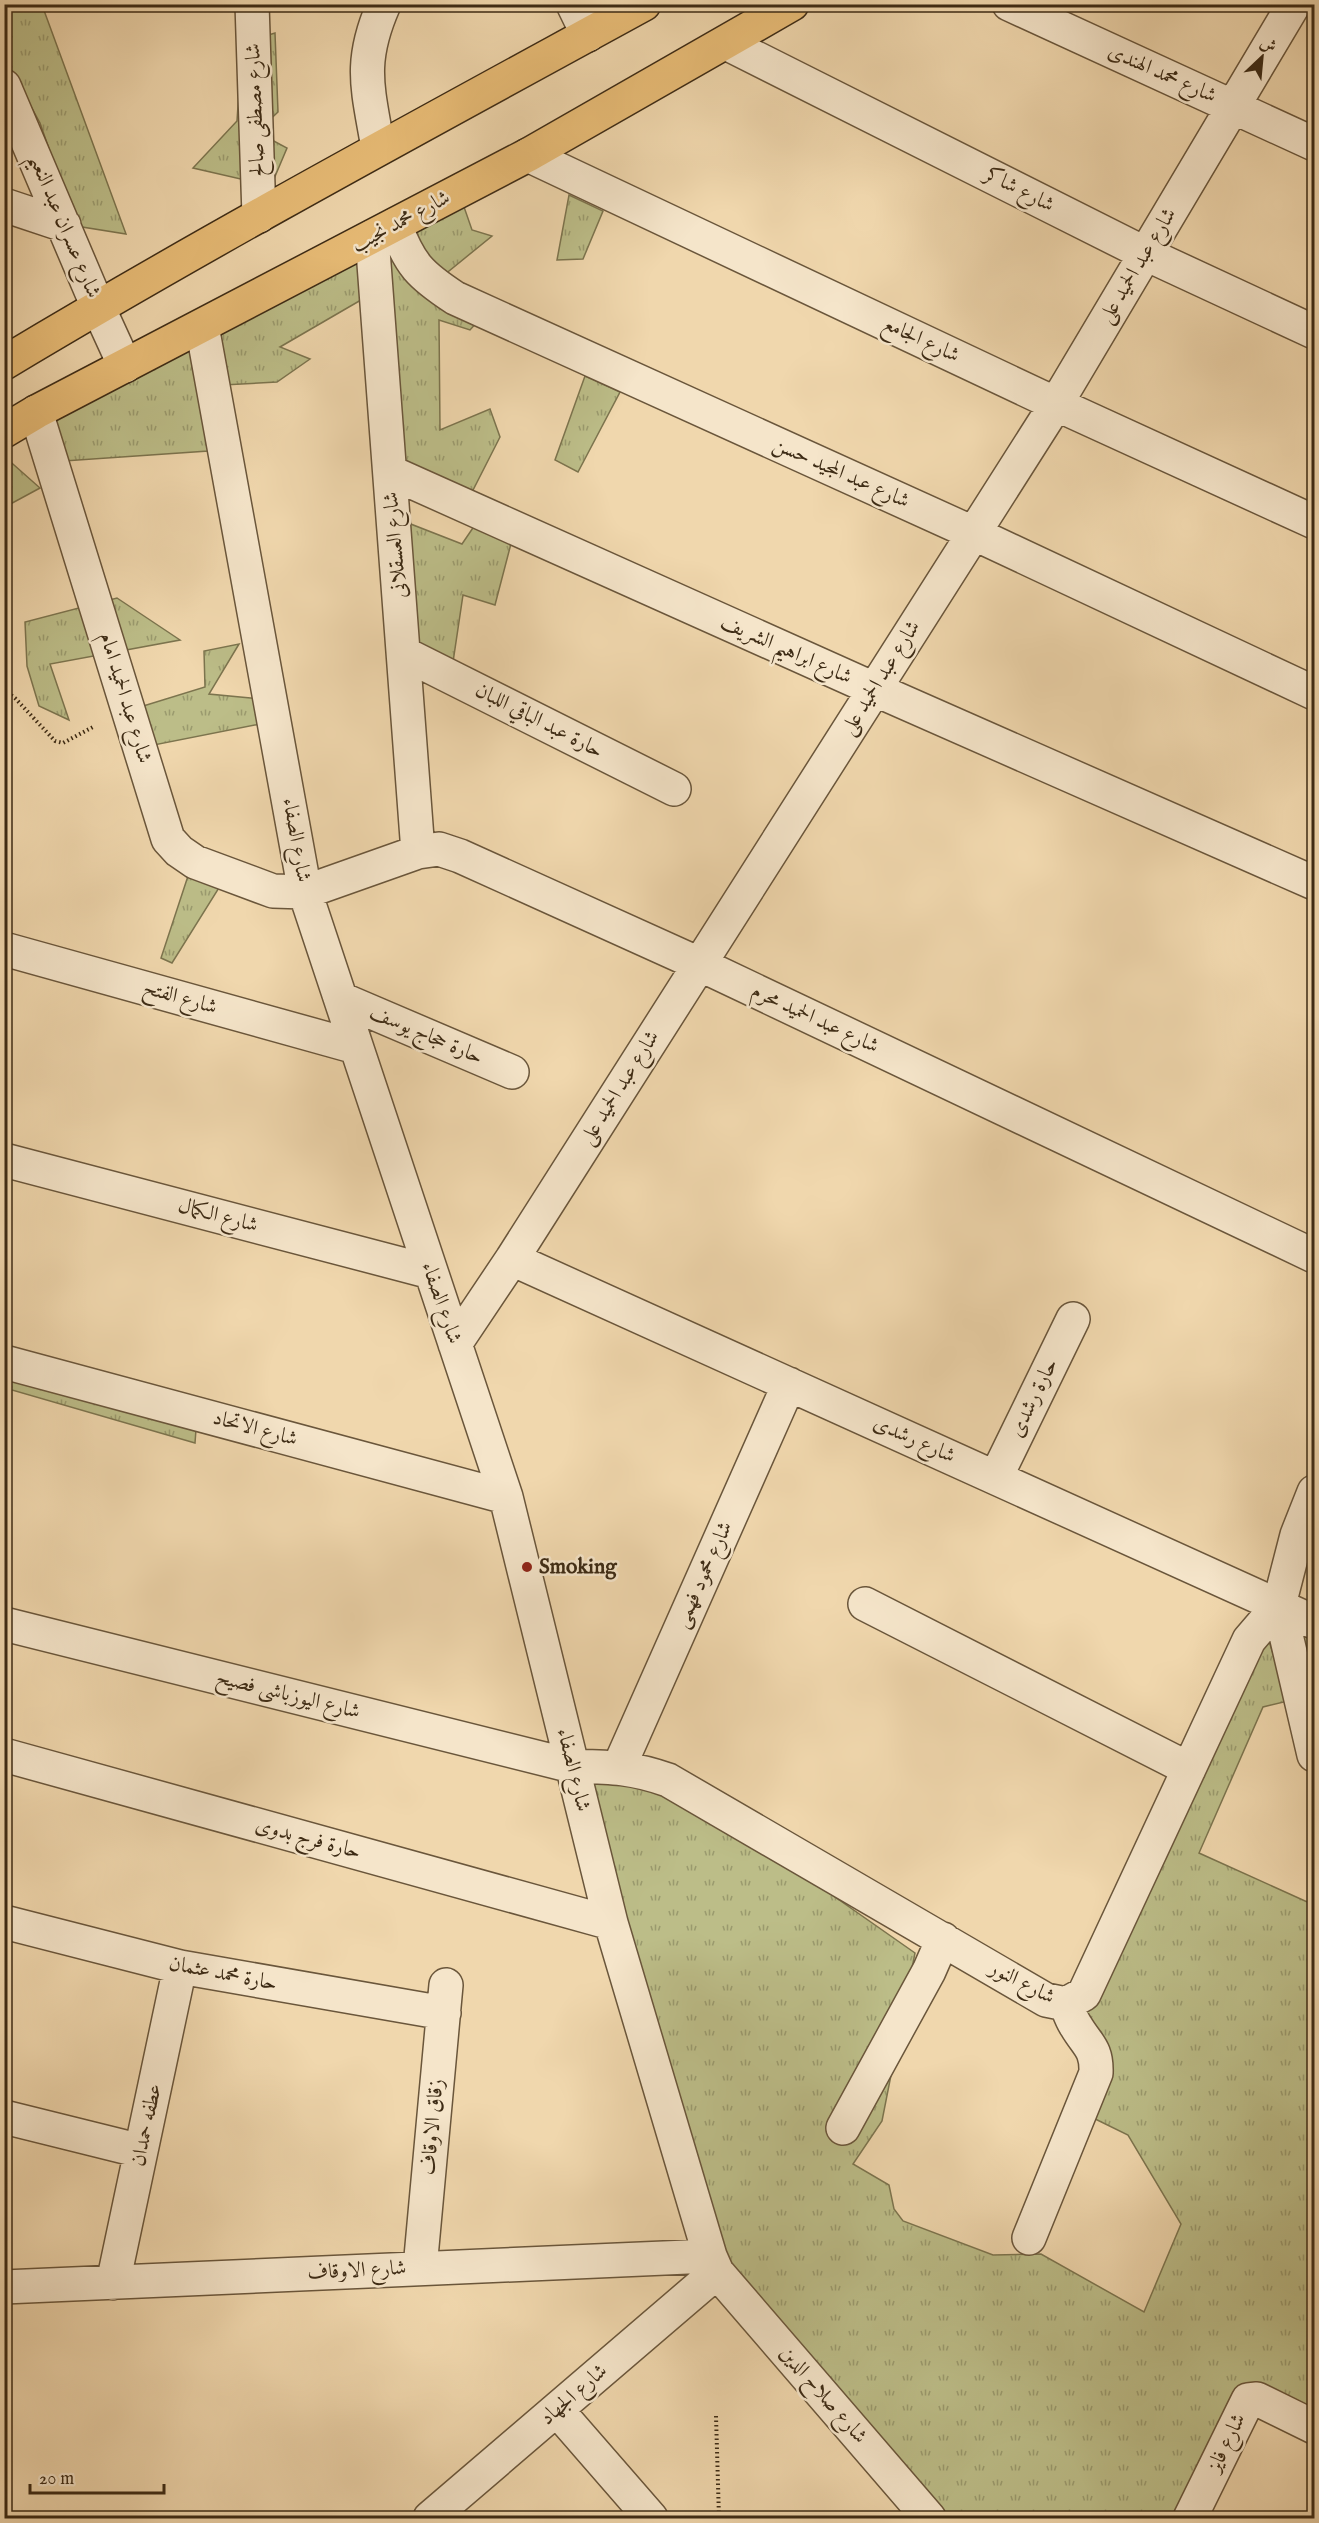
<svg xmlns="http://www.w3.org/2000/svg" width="1319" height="2523" font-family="'IM FELL English',Amiri,serif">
<defs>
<pattern id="grass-tufts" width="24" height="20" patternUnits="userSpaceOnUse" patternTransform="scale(1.5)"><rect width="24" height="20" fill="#bcbd88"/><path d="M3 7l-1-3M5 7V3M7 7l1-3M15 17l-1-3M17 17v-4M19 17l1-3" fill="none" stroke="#9a9a6e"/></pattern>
</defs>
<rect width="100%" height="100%" fill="#f0d7ad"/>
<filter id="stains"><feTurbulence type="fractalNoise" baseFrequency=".00333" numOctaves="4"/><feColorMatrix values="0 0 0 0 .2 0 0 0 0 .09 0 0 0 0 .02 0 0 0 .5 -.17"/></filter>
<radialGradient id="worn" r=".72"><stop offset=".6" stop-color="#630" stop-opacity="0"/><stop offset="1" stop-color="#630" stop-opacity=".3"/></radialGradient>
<path fill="url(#grass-tufts)" stroke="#7c744e" stroke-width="1.5" d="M 4,5 L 42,5 L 126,234 L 76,226 L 40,123 L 5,59 Z
M 275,33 L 278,112 L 257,132 L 287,148 L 271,186 L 193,168 L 237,121 L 242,43 Z
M 569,195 L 603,211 L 583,259 L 557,260 Z
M 463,204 L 472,230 L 492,236 L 438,280 L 479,320 L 470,330 L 439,320 L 440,430 L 490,409 L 500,437 L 470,496 L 401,464 L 383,245 Z
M 360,259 L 361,300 L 280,347 L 310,359 L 277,382 L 223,385 L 212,334 Z
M 194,344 L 208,451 L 64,461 L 53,419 Z
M 585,376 L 620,392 L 578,472 L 555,460 Z
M 5,457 L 40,488 L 5,507 Z
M 479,519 L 513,536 L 495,605 L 463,595 L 453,662 L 416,643 L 408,523 L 462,544 Z
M 117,598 L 180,640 L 50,664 L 69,720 L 39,706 L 27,666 L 25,622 Z
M 239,644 L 209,694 L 260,699 L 265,723 L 154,745 L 140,707 L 205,687 L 204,651 Z
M 189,873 L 222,883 L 172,963 L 161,958 Z
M 4,1349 L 198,1402 L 195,1443 L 5,1388 Z
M 1263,1622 L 1288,1701 L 1263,1707 L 1199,1853 L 1314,1905 L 1314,2419 L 1249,2388 L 1177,2518 L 929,2518 L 717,2272 L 586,1777 L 668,1780 L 915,1953 L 882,2121 L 853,2164 L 889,2185 L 894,2209 L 903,2221 L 993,2255 L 1041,2254 L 1144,2312 L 1181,2224 L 1128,2135 L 1081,2112 L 1097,2059 L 1074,2023 Z
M 1294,1625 L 1314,1636 L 1314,1715 Z"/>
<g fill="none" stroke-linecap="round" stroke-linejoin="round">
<g stroke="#6a563b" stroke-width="36">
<path id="minor" d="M 252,4 L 259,216
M 573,4 L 588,35
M 1009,4 L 1314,144
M 726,43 L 1146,254 L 1314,332
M 4,86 L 98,307 L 125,366
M 378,148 C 368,88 358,63 384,4
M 528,155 L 1056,404 L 1314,522
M 4,205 L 64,225
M 395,225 C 410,265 420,275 455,298 L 973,533 L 1314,693
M 372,237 L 418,852
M 202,326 L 305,892 L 506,1497 L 611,1923 L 710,2256 L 717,2272 L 929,2518
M 36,412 L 168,839 L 179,851 L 195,862 L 273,891 L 305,892 L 418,852 L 439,849 L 460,856 L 699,964 L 1314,1256
M 390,472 L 874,689 L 1314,883
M 405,654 L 674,789
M 4,949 L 356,1047
M 341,999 L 512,1072
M 4,1160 L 431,1272
M 512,1259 L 1314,1622
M 455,1344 L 512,1259 L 1056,404 L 1294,4
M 4,1362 L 506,1497
M 996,1477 L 1073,1319
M 1314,1492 L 1297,1535 L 1279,1605 L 1314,1755
M 865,1604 L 1189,1769
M 4,1624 L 572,1766 C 609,1767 632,1767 668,1780 L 1046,2000 L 1066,2004 L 1084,1994 L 1249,1640 L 1279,1605
M 4,1755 L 611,1923
M 619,1767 L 789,1384
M 4,1922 L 180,1967 L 444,2013
M 4,2117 L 141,2151
M 843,2128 L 929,1971 L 943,1939
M 1029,2238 L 1096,2073 C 1097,2048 1087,2045 1076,2026 C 1071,2019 1069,2011 1066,2004
M 420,2268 L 446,1985
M 113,2283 L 180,1967
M 4,2287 L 710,2256
M 557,2410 L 651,2518
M 430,2518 L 717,2272
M 1190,2518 L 1248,2400 L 1257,2399 L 1314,2427"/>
</g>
<g stroke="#3d2b15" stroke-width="36">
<path id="major" d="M 4,363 C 214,237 430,121 644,4
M 4,431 L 36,412 L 528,155 L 792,4"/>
</g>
<path stroke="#3d2b15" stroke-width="4" stroke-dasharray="1.5 3" stroke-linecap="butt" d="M 4,690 L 15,698 L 55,741 L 63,743 L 93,727
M 716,2416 L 719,2518"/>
<use href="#minor" stroke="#f5e5ca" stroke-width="33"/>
<use href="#major" stroke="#e8bc76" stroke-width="33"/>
</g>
<circle fill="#8f2418" stroke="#f5e5ca" stroke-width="2" cx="527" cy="1567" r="6"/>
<g text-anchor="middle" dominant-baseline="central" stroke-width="5" stroke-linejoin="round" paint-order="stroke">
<g font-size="21" fill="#3d2b15" stroke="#f5e5ca">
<text transform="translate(1162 74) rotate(24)">شارع محمد الهندى</text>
<text transform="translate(256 110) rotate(-92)">شارع مصطفى صالح</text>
<text transform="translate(1019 190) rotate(27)">شارع شاكر</text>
<text transform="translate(401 222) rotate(-28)">شارع محمد نجيب</text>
<text transform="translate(64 226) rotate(67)">شارع عسران عبد النعيم</text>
<text transform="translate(1138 266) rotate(-59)">شارع عبد الحميد على</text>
<text transform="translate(921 340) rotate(25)">شارع الجامع</text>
<text transform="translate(841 473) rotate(24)">شارع عبد المجيد حسن</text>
<text transform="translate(396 545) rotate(-95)">شارع العسقلانى</text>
<text transform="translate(786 650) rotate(24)">شارع ابراهيم الشريف</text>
<text transform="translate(881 678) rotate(-58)">شارع عبد الحميد على</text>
<text transform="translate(125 698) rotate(73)">شارع عبد الحميد امام</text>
<text transform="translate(539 721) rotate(27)">حارة عبد الباقي اللبان</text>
<text transform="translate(296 840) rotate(80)">شارع الصفاء</text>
<text transform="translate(180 998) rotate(16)">شارع الفتح</text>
<text transform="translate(815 1019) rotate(25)">شارع عبد الحميد محرم</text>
<text transform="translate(426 1035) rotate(23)">حارة حجاج يوسف</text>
<text transform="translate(620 1088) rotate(-58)">شارع عبد الحميد على</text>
<text transform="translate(218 1216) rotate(15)">شارع الكمال</text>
<text transform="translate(441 1303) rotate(71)">شارع الصفاء</text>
<text transform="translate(1034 1398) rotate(-64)">حارة رشدى</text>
<text transform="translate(255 1429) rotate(15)">شارع الاتحاد</text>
<text transform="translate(914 1440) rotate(24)">شارع رشدى</text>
<text transform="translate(704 1575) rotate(-66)">شارع محمود فهمى</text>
<text transform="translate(288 1695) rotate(14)">شارع اليوزباشى فصيح</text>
<text transform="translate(573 1770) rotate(76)">شارع الصفاء</text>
<text transform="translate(308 1839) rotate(15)">حارة فرج بدوى</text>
<text transform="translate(223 1974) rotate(11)">حارة محمد عثمان</text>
<text transform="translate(1022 1983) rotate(27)">شارع النور</text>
<text transform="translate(147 2125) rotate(-78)">عطفه حمدان</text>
<text transform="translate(433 2127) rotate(-85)">زقاق الاوقاف</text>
<text transform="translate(357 2271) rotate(-3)">شارع الاوقاف</text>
<text transform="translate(574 2395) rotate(-41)">شارع الجهاد</text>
<text transform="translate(823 2395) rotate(49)">شارع صلاح الدين</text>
<text transform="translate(1227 2443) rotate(-64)">شارع فايز</text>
</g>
<g font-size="21" font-weight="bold" fill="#3d2b15" stroke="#f5e5ca" text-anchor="start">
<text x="539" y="1567">Smoking</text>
</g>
</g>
<rect width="1319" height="2523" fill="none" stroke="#f0d7ad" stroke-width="24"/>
<rect x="6" y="6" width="1307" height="2511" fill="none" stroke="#3d2b15" stroke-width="3"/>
<rect x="12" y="12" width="1295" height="2499" fill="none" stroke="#3d2b15" stroke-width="1.5"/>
<g transform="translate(1262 57) rotate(26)" stroke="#f5e5ca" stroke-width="4.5" paint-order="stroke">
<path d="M0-4.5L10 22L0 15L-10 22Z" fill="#3d2b15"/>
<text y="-9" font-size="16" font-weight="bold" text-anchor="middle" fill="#3d2b15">ش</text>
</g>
<path d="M30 2484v9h134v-9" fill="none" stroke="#3d2b15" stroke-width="3"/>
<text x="39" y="2484" font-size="18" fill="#3d2b15" stroke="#f5e5ca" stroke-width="4.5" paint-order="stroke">20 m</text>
<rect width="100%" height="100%" filter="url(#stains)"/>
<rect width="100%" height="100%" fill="url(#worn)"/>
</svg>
